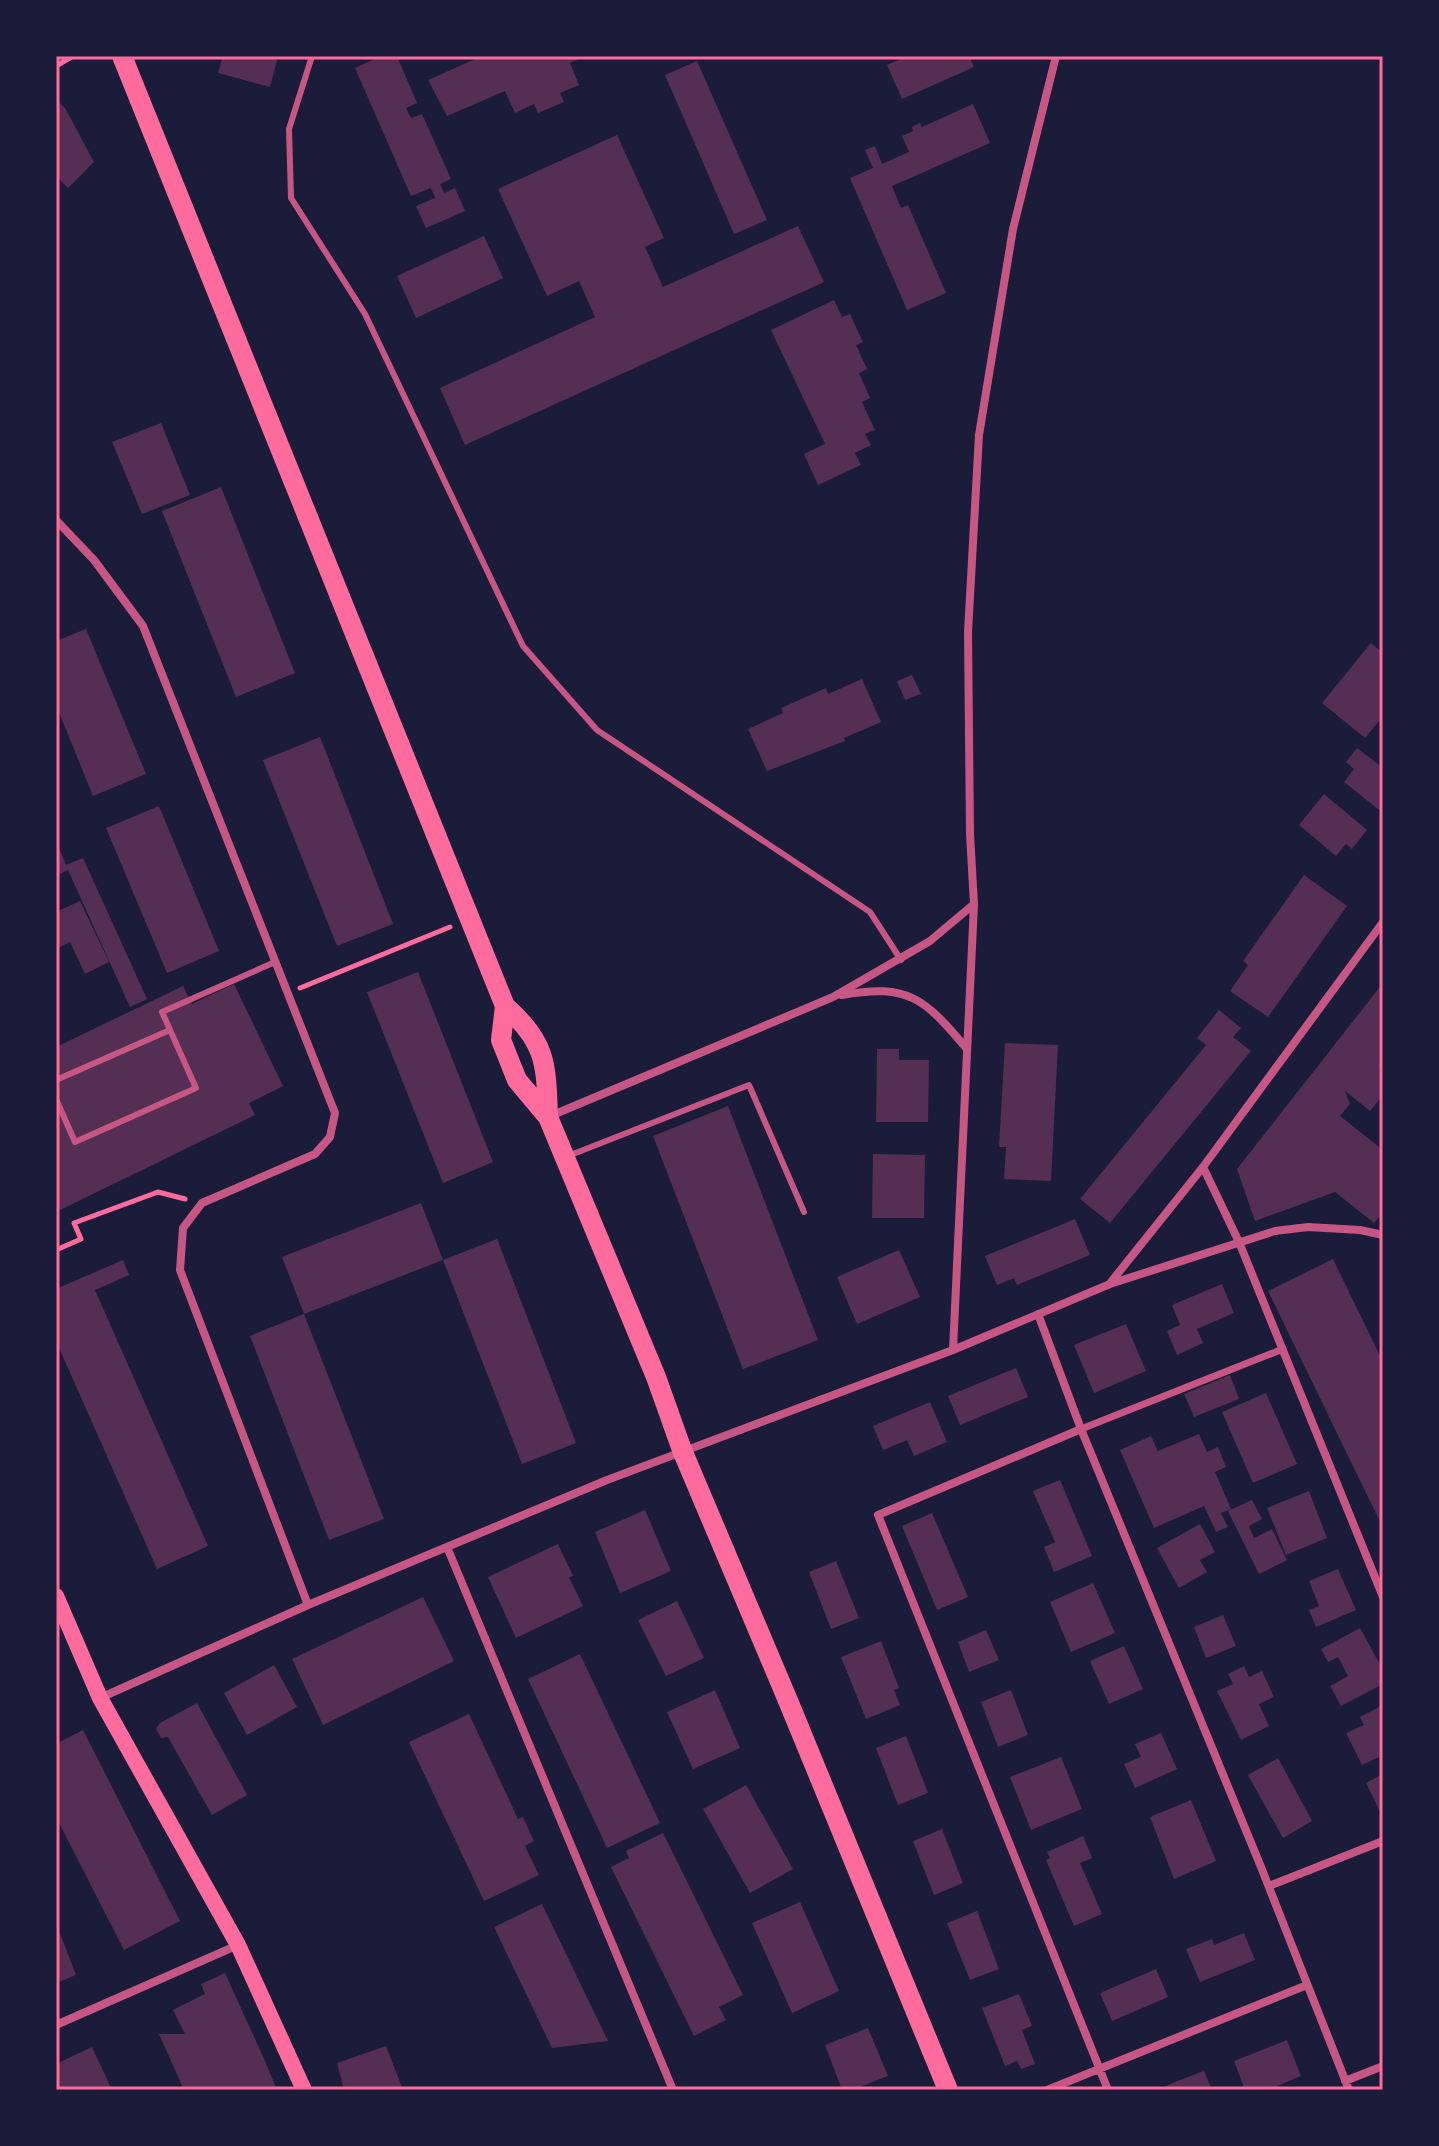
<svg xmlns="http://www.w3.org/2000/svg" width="1439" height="2146" font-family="Inter,sans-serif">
<rect width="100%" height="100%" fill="#1b1b3a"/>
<path fill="#542f53" d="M 223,56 L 261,56 L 277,60 L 270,87 L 218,73 Z
M 381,56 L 397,56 L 417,103 L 406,108 L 411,118 L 422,114 L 451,179 L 440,184 L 444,193 L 455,188 L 465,211 L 426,228 L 416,206 L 435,198 L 431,188 L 411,196 L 355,68 Z
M 482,56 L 585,56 L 570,63 L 579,85 L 560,93 L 564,102 L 538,113 L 534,104 L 515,113 L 505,91 L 447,116 L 428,80 Z
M 908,56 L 969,56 L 974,67 L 902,99 L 887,65 Z
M 697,61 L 767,220 L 734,234 L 665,75 Z
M 56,100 L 65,108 L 94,162 L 68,188 L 56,176 Z
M 973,104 L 990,143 L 892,186 L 901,208 L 908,205 L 946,293 L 907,310 L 850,178 L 873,168 L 865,150 L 875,146 L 882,164 L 909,152 L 902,136 L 913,131 L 912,127 L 920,123 L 922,127 Z
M 617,135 L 664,238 L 645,247 L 663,287 L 798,226 L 824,282 L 465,445 L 440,388 L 595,317 L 579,281 L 547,296 L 498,189 Z
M 484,236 L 503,278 L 416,318 L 397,276 Z
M 834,300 L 842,317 L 850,314 L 863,342 L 856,345 L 867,369 L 859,373 L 870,398 L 862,402 L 875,430 L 865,434 L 871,445 L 855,453 L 861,465 L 818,485 L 804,454 L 825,444 L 771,330 Z
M 161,423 L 190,495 L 142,514 L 112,442 Z
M 221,487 L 295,673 L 236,697 L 162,511 Z
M 86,629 L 146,774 L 93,796 L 56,705 L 56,641 Z
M 1371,643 L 1383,653 L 1383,716 L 1365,738 L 1322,703 Z
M 912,675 L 921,694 L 905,700 L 897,681 Z
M 862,679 L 881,722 L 844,738 L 845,741 L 767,771 L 748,729 L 783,713 L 781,708 L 826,688 L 828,694 Z
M 320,737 L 393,924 L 337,946 L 263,760 Z
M 1357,748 L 1383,768 L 1383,813 L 1344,782 L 1354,769 L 1346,762 Z
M 1324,794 L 1367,830 L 1352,849 L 1346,844 L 1336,856 L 1299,825 Z
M 159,806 L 219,951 L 167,973 L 106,828 Z
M 56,841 L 66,865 L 83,858 L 147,999 L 130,1007 L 68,870 L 56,876 Z
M 1304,875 L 1347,906 L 1268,1017 L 1230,991 L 1248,965 L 1243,961 Z
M 80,901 L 109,962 L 85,974 L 70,942 L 56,949 L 56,912 Z
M 418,972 L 493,1162 L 443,1183 L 367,992 Z
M 1383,983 L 1383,1064 L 1379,1070 L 1383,1082 L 1383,1095 L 1370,1111 L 1345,1091 L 1350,1104 L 1340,1116 L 1383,1150 L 1383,1212 L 1374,1223 L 1335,1192 L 1255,1221 L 1237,1169 Z
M 234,984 L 283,1086 L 249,1103 L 255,1115 L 56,1212 L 56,1047 L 183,986 L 192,1004 Z
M 1219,1010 L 1241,1028 L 1233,1037 L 1251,1051 L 1110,1223 L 1080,1199 L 1206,1045 L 1197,1038 Z
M 1005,1043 L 1058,1045 L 1051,1181 L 1004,1179 L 1006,1147 L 999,1147 Z
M 877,1049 L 899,1049 L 899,1060 L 929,1060 L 928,1122 L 876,1122 Z
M 728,1106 L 818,1340 L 743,1369 L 653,1136 Z
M 873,1154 L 925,1155 L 924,1218 L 872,1218 Z
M 421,1203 L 443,1260 L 304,1314 L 282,1257 Z
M 1075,1219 L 1090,1255 L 1017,1285 L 1014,1278 L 997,1285 L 985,1256 Z
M 497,1239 L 576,1443 L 522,1464 L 443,1260 Z
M 899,1250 L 920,1297 L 857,1324 L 837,1277 Z
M 1333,1259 L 1383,1362 L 1383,1528 L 1268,1291 Z
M 123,1260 L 129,1275 L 95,1290 L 208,1546 L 157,1569 L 56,1341 L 56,1289 Z
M 1222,1284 L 1234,1313 L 1197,1329 L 1203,1343 L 1177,1355 L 1167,1331 L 1180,1325 L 1172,1305 Z
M 304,1314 L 384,1519 L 329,1540 L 250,1336 Z
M 1126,1324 L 1146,1371 L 1094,1393 L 1074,1345 Z
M 1016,1368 L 1028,1397 L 960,1425 L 948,1396 Z
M 1230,1375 L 1239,1399 L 1194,1417 L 1184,1394 Z
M 1266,1393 L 1297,1464 L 1253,1483 L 1222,1412 Z
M 930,1402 L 947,1442 L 914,1456 L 907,1440 L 883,1450 L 873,1426 Z
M 1199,1434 L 1207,1452 L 1218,1447 L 1226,1467 L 1215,1472 L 1231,1509 L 1221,1513 L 1228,1527 L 1216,1532 L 1204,1506 L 1154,1528 L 1120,1450 L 1151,1436 L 1158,1451 Z
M 1060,1480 L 1092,1556 L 1054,1572 L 1044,1547 L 1055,1542 L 1033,1491 Z
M 1309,1491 L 1327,1538 L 1286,1555 L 1267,1508 Z
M 1252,1500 L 1262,1519 L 1249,1526 L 1254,1538 L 1272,1529 L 1287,1560 L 1259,1574 L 1228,1511 Z
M 645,1510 L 671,1571 L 620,1593 L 595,1532 Z
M 932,1513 L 968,1597 L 937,1610 L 902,1526 Z
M 1200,1524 L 1215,1552 L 1200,1560 L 1207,1572 L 1179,1588 L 1157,1548 Z
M 558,1544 L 573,1576 L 569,1577 L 583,1606 L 516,1638 L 488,1577 Z
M 836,1561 L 859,1618 L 831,1629 L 809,1572 Z
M 1338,1569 L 1356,1610 L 1316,1627 L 1309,1610 L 1319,1606 L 1309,1581 Z
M 1093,1583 L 1115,1633 L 1071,1652 L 1050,1602 Z
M 423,1597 L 454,1661 L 323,1725 L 292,1659 Z
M 677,1601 L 704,1658 L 666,1676 L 638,1620 Z
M 1223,1615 L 1236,1646 L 1206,1658 L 1194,1627 Z
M 1360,1628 L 1383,1670 L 1383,1684 L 1341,1706 L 1330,1686 L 1348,1676 L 1338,1657 L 1328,1662 L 1321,1649 Z
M 986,1630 L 999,1660 L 969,1672 L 958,1642 Z
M 881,1641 L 899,1688 L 894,1690 L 900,1705 L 866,1719 L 841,1657 Z
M 1124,1646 L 1143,1689 L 1109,1704 L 1090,1661 Z
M 580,1654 L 660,1823 L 607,1848 L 528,1679 Z
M 274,1665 L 297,1707 L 247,1735 L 224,1693 Z
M 1244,1666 L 1249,1677 L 1262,1671 L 1274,1697 L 1259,1704 L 1269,1726 L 1241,1740 L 1217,1691 L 1233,1684 L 1228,1674 Z
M 715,1690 L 740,1748 L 693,1769 L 667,1712 Z
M 1011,1690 L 1028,1735 L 998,1747 L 981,1702 Z
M 197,1703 L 247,1795 L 212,1815 L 168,1737 L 161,1738 L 156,1729 L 160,1723 Z
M 1383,1705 L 1383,1765 L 1379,1757 L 1362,1765 L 1346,1733 L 1364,1725 L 1360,1717 Z
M 469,1714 L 518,1819 L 523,1817 L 534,1841 L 525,1846 L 539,1875 L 484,1901 L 409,1742 Z
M 83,1730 L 180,1921 L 124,1950 L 56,1817 L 56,1744 Z
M 1161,1733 L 1177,1769 L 1135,1788 L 1124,1764 L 1141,1757 L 1135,1744 Z
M 906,1736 L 928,1793 L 898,1805 L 876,1748 Z
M 1061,1757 L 1082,1809 L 1031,1830 L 1010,1777 Z
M 1278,1758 L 1312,1821 L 1283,1838 L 1248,1775 Z
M 1383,1774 L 1383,1818 L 1366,1783 Z
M 746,1785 L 793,1869 L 750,1893 L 703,1809 Z
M 1191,1800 L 1216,1861 L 1174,1879 L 1150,1817 Z
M 942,1829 L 963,1883 L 934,1895 L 913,1841 Z
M 663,1833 L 743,1995 L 719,2007 L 726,2020 L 694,2036 L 611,1867 L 629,1858 L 626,1851 Z
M 1083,1836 L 1092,1858 L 1080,1863 L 1102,1914 L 1074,1926 L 1046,1860 L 1050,1858 L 1047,1852 Z
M 800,1902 L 839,1991 L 792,2013 L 752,1923 Z
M 542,1904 L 608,2041 L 552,2048 L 494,1927 Z
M 977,1911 L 999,1969 L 970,1980 L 947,1923 Z
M 56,1923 L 76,1975 L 56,1983 Z
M 1244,1933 L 1255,1960 L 1200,1982 L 1186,1949 L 1212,1939 L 1214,1945 Z
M 1156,1969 L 1168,1997 L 1112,2021 L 1100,1993 Z
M 225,1973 L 265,2061 L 277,2090 L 184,2090 L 159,2034 L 185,2034 L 173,2010 L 205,1994 L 201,1984 Z
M 1019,1994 L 1032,2026 L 1022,2030 L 1035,2064 L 1021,2069 L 1017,2061 L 1005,2066 L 982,2008 Z
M 868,2028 L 888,2076 L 852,2090 L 842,2090 L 825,2045 Z
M 1287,2040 L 1301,2076 L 1277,2086 L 1278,2090 L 1245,2090 L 1234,2061 Z
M 386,2046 L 403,2090 L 344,2090 L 337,2063 Z
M 92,2047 L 112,2090 L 56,2090 L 56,2064 Z
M 1204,2071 L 1212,2090 L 1157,2090 L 1180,2080 Z"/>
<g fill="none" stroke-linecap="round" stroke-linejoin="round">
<path stroke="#ff6b9d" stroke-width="5" d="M 56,66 L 73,56
M 300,988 L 450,927
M 56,1250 L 81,1239 L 74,1223 L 158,1192 L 185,1199"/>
<path stroke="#c65784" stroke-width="6" d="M 312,56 L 289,129 L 291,198 L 365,314 L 523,646 L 597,730 L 870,912 L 901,960
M 56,1080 L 170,1030
M 56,1099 L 75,1142 L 196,1088 L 162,1012 L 275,962
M 568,1156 L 749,1085 L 804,1212"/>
<path stroke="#c65784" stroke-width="7" d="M 1081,1429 L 1283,1349"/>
<path stroke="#c65784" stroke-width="8" d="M 56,520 L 94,560 L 143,626 L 335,1113 L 330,1137 L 315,1154 L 202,1203 L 183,1228 L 180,1270 L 308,1605
M 842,995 C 909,983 925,999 967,1049
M 548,1117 L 833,997 L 930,941 L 974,904
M 1203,1167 L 1239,1242 L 1383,1597
M 1111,1282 L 1203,1167 L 1383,922
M 1038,1314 L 1081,1429 L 1261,1867 L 1349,2090
M 953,1350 L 974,904 L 970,834 L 968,632 L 979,435 L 1013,229 L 1056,56
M 1081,1429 L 878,1515 L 1108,2090
M 447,1547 L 673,2090
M 100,1698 L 308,1605 L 607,1480 L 953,1350 L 1110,1284 L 1275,1231 L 1308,1227 L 1360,1230 L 1383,1235
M 1269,1886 L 1383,1841
M 56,2025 L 238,1945
M 1345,2081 L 1383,2066
M 1047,2090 L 1307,1985"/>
<path stroke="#ff6b9d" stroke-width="16" d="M 56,1596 L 100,1698 L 238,1945 L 304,2090"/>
<path stroke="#ff6b9d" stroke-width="20" d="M 122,56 L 505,1006 C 547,1043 546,1064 548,1117
M 505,1006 L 501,1040 L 517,1080 L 548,1117 L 656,1377 L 682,1450 L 789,1703 L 948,2090"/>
</g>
<rect width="1439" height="2146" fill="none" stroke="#1b1b3a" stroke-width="116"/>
<rect x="58" y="58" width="1323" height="2030" fill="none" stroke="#ff6b9d" stroke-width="3"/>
</svg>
